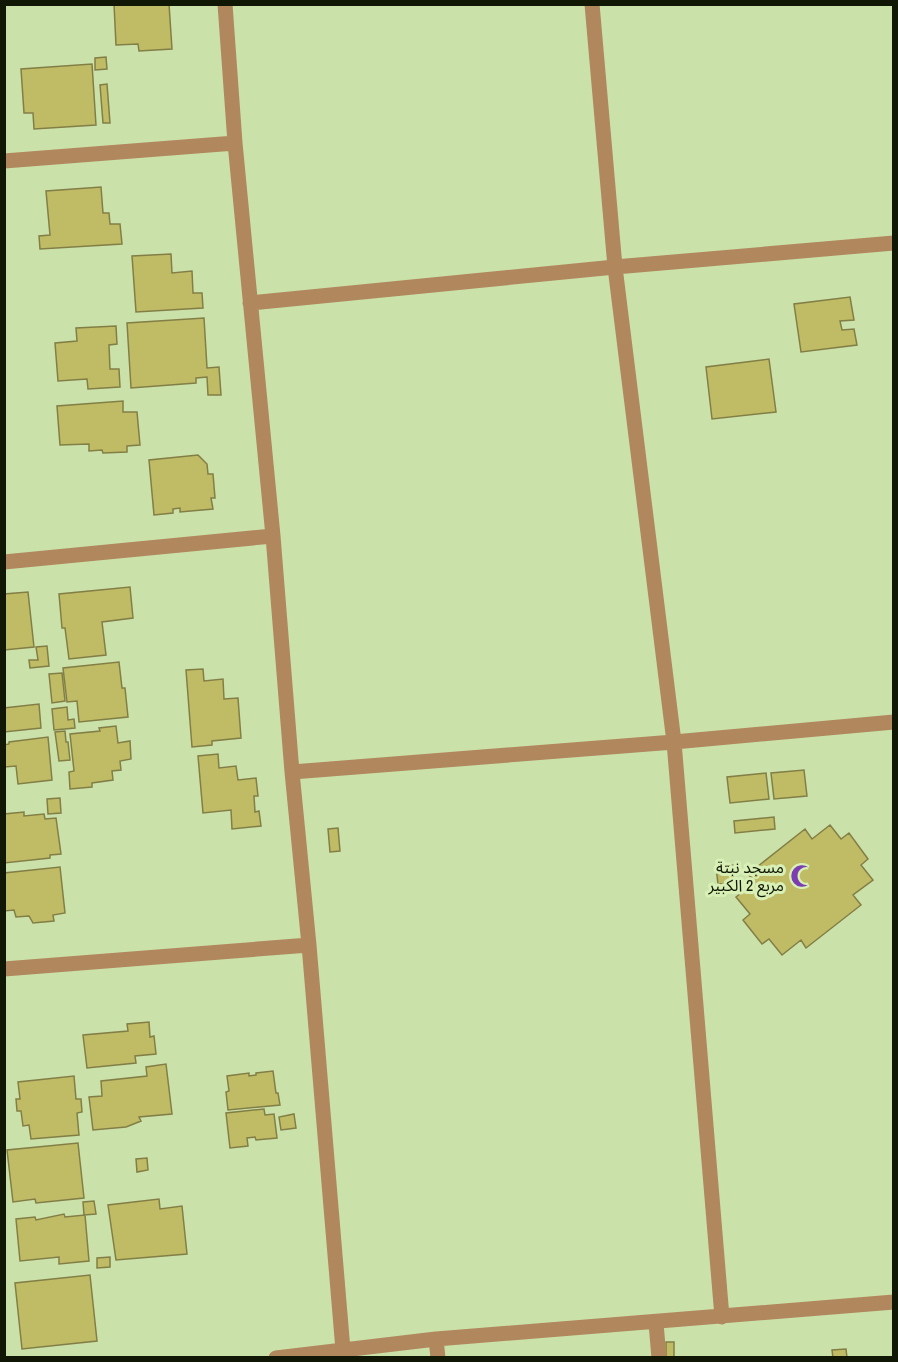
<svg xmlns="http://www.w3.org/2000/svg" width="898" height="1362" font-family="'Archivo Narrow','Noto Sans Arabic',sans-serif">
<rect width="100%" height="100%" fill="#cbe1aa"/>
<path fill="#c0bb65" stroke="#827f46" stroke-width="1.5" d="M 114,4 L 169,4 L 172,49 L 139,51 L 138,44 L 116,45 Z
M 106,57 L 107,69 L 95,70 L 95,58 Z
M 92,64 L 96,125 L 34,129 L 33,113 L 24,113 L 21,69 Z
M 107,84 L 110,123 L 103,123 L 100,85 Z
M 101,187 L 103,213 L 109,213 L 110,224 L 120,224 L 122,244 L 40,249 L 39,236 L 50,235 L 46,191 Z
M 171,254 L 172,273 L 192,271 L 193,293 L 202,293 L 203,308 L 136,312 L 132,256 Z
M 850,297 L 854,320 L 840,321 L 842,330 L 854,329 L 857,345 L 801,352 L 794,304 Z
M 204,318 L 207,368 L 219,367 L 221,395 L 208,395 L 207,377 L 196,378 L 196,383 L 131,388 L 127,323 Z
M 116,326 L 117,344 L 109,345 L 110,369 L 119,369 L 120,387 L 88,389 L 87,379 L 58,381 L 55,343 L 77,341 L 76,328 Z
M 769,359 L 776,412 L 712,419 L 706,367 Z
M 123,401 L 123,412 L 137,412 L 140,445 L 127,446 L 127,452 L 103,453 L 102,450 L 89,451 L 89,444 L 60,445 L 57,406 Z
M 198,455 L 207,464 L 208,474 L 213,474 L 215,498 L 211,498 L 213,509 L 180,512 L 180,508 L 173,509 L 173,513 L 154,515 L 149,460 Z
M 130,587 L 133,618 L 102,622 L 106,655 L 69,659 L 65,628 L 62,628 L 59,594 Z
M 28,592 L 34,647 L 4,650 L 4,594 Z
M 47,646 L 49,666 L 30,668 L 29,660 L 38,660 L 36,647 Z
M 119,662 L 122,688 L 125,688 L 128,717 L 79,722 L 77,701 L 67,702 L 63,668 Z
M 203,669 L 204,681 L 223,679 L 224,699 L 238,698 L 241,738 L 212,741 L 212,745 L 192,747 L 186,670 Z
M 62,673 L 65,701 L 52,703 L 49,674 Z
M 39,704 L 41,728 L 4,732 L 4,708 Z
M 67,707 L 68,720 L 74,719 L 75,728 L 54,730 L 52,709 Z
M 116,726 L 118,743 L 130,741 L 131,759 L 120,761 L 121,770 L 112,771 L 113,780 L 92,783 L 92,787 L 70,789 L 69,772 L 74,771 L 70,734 L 100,731 L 99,728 Z
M 65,731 L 66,742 L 68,742 L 70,760 L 59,761 L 55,732 Z
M 48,737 L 52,780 L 18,784 L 16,766 L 4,767 L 4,745 L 9,744 L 9,742 Z
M 218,754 L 219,768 L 236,766 L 238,780 L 256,778 L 258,796 L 254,796 L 255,812 L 259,811 L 261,826 L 232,829 L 231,810 L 203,813 L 198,756 Z
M 804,770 L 807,796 L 774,799 L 771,773 Z
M 766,773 L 769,799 L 730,803 L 727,777 Z
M 60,798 L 61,813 L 48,814 L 47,799 Z
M 24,812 L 24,816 L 44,814 L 45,819 L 56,818 L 61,854 L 50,855 L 50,858 L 4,863 L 4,814 Z
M 774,817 L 775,829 L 735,833 L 734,821 Z
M 830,825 L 841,839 L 849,833 L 868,859 L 861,865 L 873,880 L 853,895 L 861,905 L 806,948 L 801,940 L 782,955 L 769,939 L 762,944 L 743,920 L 750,914 L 736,897 L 755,882 L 748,874 L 805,829 L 812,839 Z
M 338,828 L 340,851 L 330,852 L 328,829 Z
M 733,865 L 735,883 L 718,884 L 716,867 Z
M 60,867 L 65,913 L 53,915 L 54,921 L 33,923 L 29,916 L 16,917 L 14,910 L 4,911 L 4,873 Z
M 149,1022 L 150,1037 L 154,1036 L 156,1054 L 135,1056 L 136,1063 L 87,1068 L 83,1035 L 128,1031 L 127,1024 Z
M 166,1064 L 172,1114 L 139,1117 L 141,1121 L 126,1127 L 93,1130 L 89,1097 L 102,1096 L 101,1081 L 147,1076 L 146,1067 Z
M 273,1071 L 276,1093 L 278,1093 L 280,1105 L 228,1110 L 226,1092 L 229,1091 L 227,1076 L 249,1073 L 249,1076 L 256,1075 L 256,1073 Z
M 74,1076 L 76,1099 L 81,1099 L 82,1112 L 77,1113 L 79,1135 L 31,1139 L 29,1125 L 23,1126 L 21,1111 L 17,1111 L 16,1099 L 20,1099 L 18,1082 Z
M 264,1109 L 265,1115 L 274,1114 L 277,1138 L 256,1140 L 255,1137 L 247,1138 L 248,1146 L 230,1148 L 226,1113 Z
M 294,1114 L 296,1128 L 281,1130 L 279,1117 Z
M 78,1143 L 84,1198 L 36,1203 L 35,1199 L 13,1202 L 7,1150 Z
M 147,1158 L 148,1170 L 137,1172 L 136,1159 Z
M 159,1199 L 160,1209 L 182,1206 L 187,1254 L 116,1260 L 108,1205 Z
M 94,1201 L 96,1214 L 84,1215 L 83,1202 Z
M 64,1214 L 65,1217 L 85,1215 L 89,1261 L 59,1264 L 59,1257 L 20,1261 L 16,1219 L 35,1217 L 36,1220 Z
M 110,1257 L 110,1267 L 97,1268 L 97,1258 Z
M 90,1275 L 97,1341 L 22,1349 L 15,1283 Z
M 666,1342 L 674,1342 L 674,1358 L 666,1358 Z
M 846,1349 L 847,1358 L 833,1358 L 832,1350 Z"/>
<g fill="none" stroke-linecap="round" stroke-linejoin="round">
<path stroke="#b1875e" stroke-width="15" d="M 225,4 L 235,143 L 273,536 L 292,772 L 309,945 L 343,1350
M 592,4 L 615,267 L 674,742 L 722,1317
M 4,161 L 235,143
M 250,303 L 615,267 L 894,243
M 4,562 L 273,536
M 292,772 L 674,742 L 894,722
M 4,969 L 309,945
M 656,1323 L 659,1358
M 436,1339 L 438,1358
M 276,1358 L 436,1339 L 894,1302"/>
</g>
<defs>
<g id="mosque-bare" transform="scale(1.8)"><path d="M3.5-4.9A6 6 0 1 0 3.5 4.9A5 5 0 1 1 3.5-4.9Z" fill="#7c3db2" stroke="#d8efb6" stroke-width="2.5" paint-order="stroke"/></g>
</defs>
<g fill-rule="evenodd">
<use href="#mosque-bare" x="802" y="876"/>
</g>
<g text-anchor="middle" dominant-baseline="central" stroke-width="6" stroke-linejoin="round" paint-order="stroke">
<g font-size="16" fill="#101704" stroke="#d8efb6" text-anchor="end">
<text x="784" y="867">مسجد نبتة<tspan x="784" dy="18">مربع 2 الكبير</tspan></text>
</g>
</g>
<rect width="898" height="1362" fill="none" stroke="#101704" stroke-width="12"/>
</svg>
